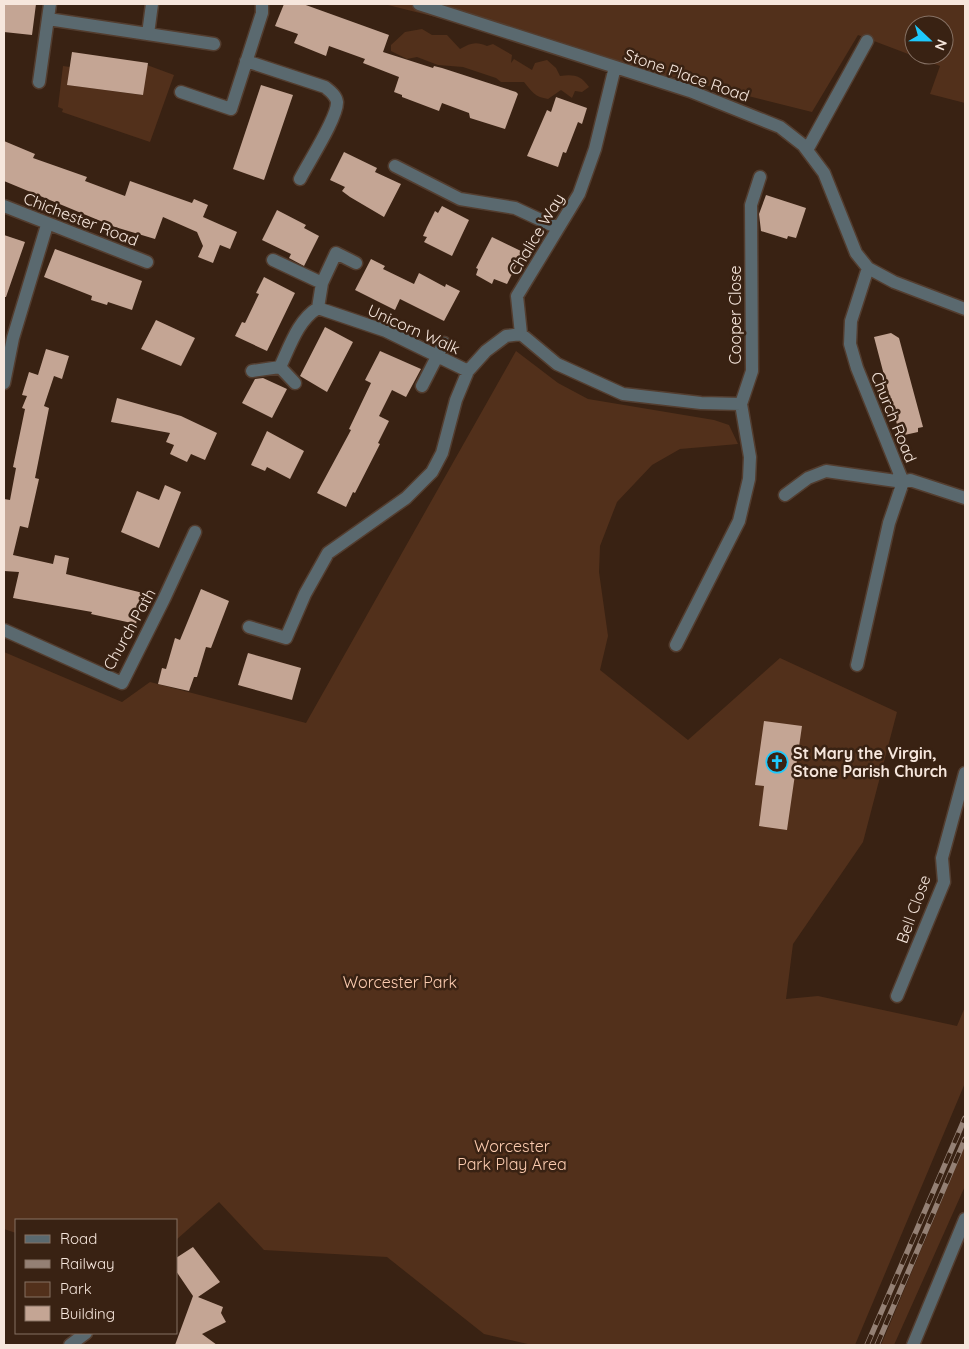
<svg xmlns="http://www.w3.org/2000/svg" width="969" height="1349" font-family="Quicksand,sans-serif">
<rect width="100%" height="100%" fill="#392213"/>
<path fill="#52301b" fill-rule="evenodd" d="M 384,4 L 965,4 L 965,103 L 930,94 L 940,66 L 858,35 L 812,112 ZM 914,25 L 944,25 L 944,55 L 914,55 Z
M 422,29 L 432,35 L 447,35 L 460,49 C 470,43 476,41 487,46 L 493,44 L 512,55 L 511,63 L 514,59 L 532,70 L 535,63 L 547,60 L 556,68 L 560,76 C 573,74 581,75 589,87 L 582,92 L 575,91 L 572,98 L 561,90 L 548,99 C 535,97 532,92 524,82 L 501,82 L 496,78 L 463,67 L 438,65 L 417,57 L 407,59 L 391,51 L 391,45 L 405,32 Z
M 147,65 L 174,75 L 150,142 L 62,112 L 63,109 L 58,107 L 63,66 L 70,67 L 68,85 L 142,95 Z
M 516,351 L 558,383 L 588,399 L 714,420 L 729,425 L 738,444 L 680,449 L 652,465 L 617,502 L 600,546 L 599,572 L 608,636 L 600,670 L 688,740 L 780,658 L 897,712 L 863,842 L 793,944 L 786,999 L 818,996 L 957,1026 L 965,1007 L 965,1083 L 855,1345 L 532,1345 L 484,1334 L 387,1257 L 264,1250 L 219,1202 L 176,1240 L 176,1220 L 16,1220 L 16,1233 L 4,1229 L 4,652 L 122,702 L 150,682 L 306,723 Z
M 965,1145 L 965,1186 L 894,1345 L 881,1345 Z"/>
<path fill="#c4a594" d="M 4,4 L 36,4 L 32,35 L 4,32 Z
M 284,4 L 303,4 L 389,35 L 383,52 L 433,68 L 434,66 L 442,68 L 516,92 L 518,94 L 505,129 L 470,118 L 469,113 L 442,103 L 439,111 L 402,97 L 402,95 L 394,92 L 399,77 L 363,63 L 365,59 L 329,46 L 326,56 L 294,43 L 298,34 L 275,26 Z
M 72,52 L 148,63 L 143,95 L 67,85 Z
M 261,85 L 293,95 L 264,180 L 233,169 Z
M 556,97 L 587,108 L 582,124 L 578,122 L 566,153 L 563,152 L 558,167 L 527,156 L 547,110 L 551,112 Z
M 4,141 L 35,154 L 33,158 L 87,177 L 85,181 L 125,196 L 130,181 L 192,203 L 194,199 L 208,205 L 203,217 L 237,232 L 230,249 L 220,245 L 213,263 L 198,257 L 203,246 L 197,232 L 163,217 L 155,239 L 115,227 L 4,181 Z
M 344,152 L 377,168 L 375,172 L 401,184 L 384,217 L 350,197 L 342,191 L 345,187 L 330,180 Z
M 766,195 L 806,208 L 796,238 L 788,236 L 787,239 L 761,231 L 759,214 Z
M 442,206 L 469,220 L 452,256 L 424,242 L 427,237 L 423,236 L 427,227 L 435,211 L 438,213 Z
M 277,210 L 306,225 L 304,228 L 319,236 L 304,266 L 289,258 L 291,254 L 262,240 Z
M 4,235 L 25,242 L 6,297 L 4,297 Z
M 492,237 L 523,252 L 507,284 L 494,279 L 492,284 L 476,275 L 478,269 L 476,268 Z
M 55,249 L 142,281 L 132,310 L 108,302 L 107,305 L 91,300 L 92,296 L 44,277 Z
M 371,259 L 385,266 L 383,269 L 414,284 L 419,273 L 445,287 L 446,284 L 460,291 L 444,321 L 400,299 L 395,310 L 355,290 Z
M 264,277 L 295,293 L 267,351 L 235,336 L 242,322 L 245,323 L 259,294 L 256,293 Z
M 156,320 L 195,338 L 181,366 L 141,349 Z
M 325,327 L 353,342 L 327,392 L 300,376 Z
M 891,333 L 899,338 L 923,427 L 918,428 L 918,432 L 900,436 L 874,337 Z
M 46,349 L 69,356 L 62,379 L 54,376 L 44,406 L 49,408 L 35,478 L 39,479 L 28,528 L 20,526 L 13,555 L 53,564 L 55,555 L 69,558 L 66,574 L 143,593 L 136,624 L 91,614 L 92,612 L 13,598 L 19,572 L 4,571 L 4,499 L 10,500 L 16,468 L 13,467 L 25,409 L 22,408 L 27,396 L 22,395 L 29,372 L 38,375 Z
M 380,351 L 421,369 L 406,397 L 392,390 L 379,416 L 389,421 L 378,443 L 380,444 L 355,493 L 353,492 L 346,507 L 317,493 L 351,430 L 349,429 L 371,383 L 365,380 Z
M 263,378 L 287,389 L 272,418 L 242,403 L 255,379 Z
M 117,398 L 181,416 L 217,433 L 205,460 L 191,454 L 187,462 L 170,454 L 174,445 L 166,442 L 170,433 L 111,422 Z
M 267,431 L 304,451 L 290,479 L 267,467 L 265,471 L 251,465 Z
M 165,485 L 181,492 L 159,548 L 121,532 L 137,491 L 159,500 Z
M 201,589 L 229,601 L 211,648 L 206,647 L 197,677 L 194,677 L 189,691 L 158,684 L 162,668 L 166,669 L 175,638 L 180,640 Z
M 248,653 L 301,668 L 292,700 L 238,685 Z
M 764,721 L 802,726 L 787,830 L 759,826 L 764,786 L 755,785 Z
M 193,1247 L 220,1282 L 198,1297 L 223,1307 L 221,1313 L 226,1322 L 202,1334 L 217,1345 L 175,1345 L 193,1296 L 176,1271 L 176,1258 Z"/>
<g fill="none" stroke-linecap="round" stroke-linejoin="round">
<g stroke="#533d2f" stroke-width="15">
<path id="minor" d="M 419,4 L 690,91 L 780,127 L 803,145 L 824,173 L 856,253 L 868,268 L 894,282 L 965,309
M 48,19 L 214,44
M 148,34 L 152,4
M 246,61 L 325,87 C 330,91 336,95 337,102 C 338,117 308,163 300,179
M 615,67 L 595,149 L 579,194 L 517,296 L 521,334 L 557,364 L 623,394 L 701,403 L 741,404
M 39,82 L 50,4
M 181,92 L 231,109 L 262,13 L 262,4
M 807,150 L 867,41
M 395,166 L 460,199 L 515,208 L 558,228
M 4,206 L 147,262
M 273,260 L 322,283
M 318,308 L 386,331 L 468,371
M 318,308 L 322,283 L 336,253 L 356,263
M 252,371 L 280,367
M 4,383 L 13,338 L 47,225
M 295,383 L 280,367 C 290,346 298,320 318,308
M 422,386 L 444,343
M 785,495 L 808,478 L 826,471 L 903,482 L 910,480 L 965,498
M 249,627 L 286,638 L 305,594 L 328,553 L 406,498 L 432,472 L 442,453 L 456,400 L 468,371 L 486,351 L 506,336 L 521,334
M 4,630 L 122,683 L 164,599 L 195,532
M 676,645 L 739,521 L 749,479 L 750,457 L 741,404 L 752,371 L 751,205 L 760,177
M 857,665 L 889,523 L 903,482 L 857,368 L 850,344 L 851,321 L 868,268
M 897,996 L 944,882 L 942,858 L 965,773
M 70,1345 L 86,1333
M 913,1345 L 965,1219"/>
</g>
<use href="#minor" stroke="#5a696f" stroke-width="12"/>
<g stroke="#948074" stroke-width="5.5">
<path id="rail" d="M 867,1345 L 965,1118
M 877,1345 L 965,1139"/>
</g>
<use href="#rail" stroke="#392213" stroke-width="4" stroke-dasharray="11" stroke-linecap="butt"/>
</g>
<defs>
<g id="church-ring" transform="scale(1.125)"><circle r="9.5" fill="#392213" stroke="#1ec9fd" stroke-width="1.5"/><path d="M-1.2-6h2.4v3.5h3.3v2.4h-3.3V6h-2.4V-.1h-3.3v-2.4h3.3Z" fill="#1ec9fd"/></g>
</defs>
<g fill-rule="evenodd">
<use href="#church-ring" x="777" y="762"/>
</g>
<g text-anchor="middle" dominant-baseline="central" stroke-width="5" stroke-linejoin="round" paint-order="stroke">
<g font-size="16" fill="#f6e6dc" stroke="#392213">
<text transform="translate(687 75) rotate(19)">Stone Place Road</text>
<text transform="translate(81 219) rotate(21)">Chichester Road</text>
<text transform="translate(536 234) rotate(-59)">Chalice Way</text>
<text transform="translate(735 315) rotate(-90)">Cooper Close</text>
<text transform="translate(414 329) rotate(24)">Unicorn Walk</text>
<text transform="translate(894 417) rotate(68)">Church Road</text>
<text transform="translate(129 629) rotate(-61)">Church Path</text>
<text transform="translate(913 909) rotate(-70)">Bell Close</text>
</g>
<g font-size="16" font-weight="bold" fill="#f6e6dc" stroke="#392213" text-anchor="start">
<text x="793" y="753">St Mary the Virgin,<tspan x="793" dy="18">Stone Parish Church</tspan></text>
</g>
<g font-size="16" fill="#fbcbaf" stroke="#392213">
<text x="400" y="982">Worcester Park</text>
<text x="512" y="1146">Worcester<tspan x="512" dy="18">Park Play Area</tspan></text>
</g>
</g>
<rect width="969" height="1349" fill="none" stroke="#f6e6dc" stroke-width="10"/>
<rect x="15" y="1219" width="162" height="115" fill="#392213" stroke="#857063"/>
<rect x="25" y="1235" width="25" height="8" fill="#5a696f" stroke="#857063"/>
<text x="60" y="1244" font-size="15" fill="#f6e6dc">Road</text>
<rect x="25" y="1260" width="25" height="8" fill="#948074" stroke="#857063"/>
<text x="60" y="1269" font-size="15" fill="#f6e6dc">Railway</text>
<rect x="25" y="1282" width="25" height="15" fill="#52301b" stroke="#857063"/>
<text x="60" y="1294" font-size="15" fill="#f6e6dc">Park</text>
<rect x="25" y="1306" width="25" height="15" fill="#c4a594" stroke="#857063"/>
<text x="60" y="1319" font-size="15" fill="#f6e6dc">Building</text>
<g transform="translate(929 40) rotate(112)"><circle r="24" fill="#392213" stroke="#857063"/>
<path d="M0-4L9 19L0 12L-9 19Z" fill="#1ec9fd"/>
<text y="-8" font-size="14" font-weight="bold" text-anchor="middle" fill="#f6e6dc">N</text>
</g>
</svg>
